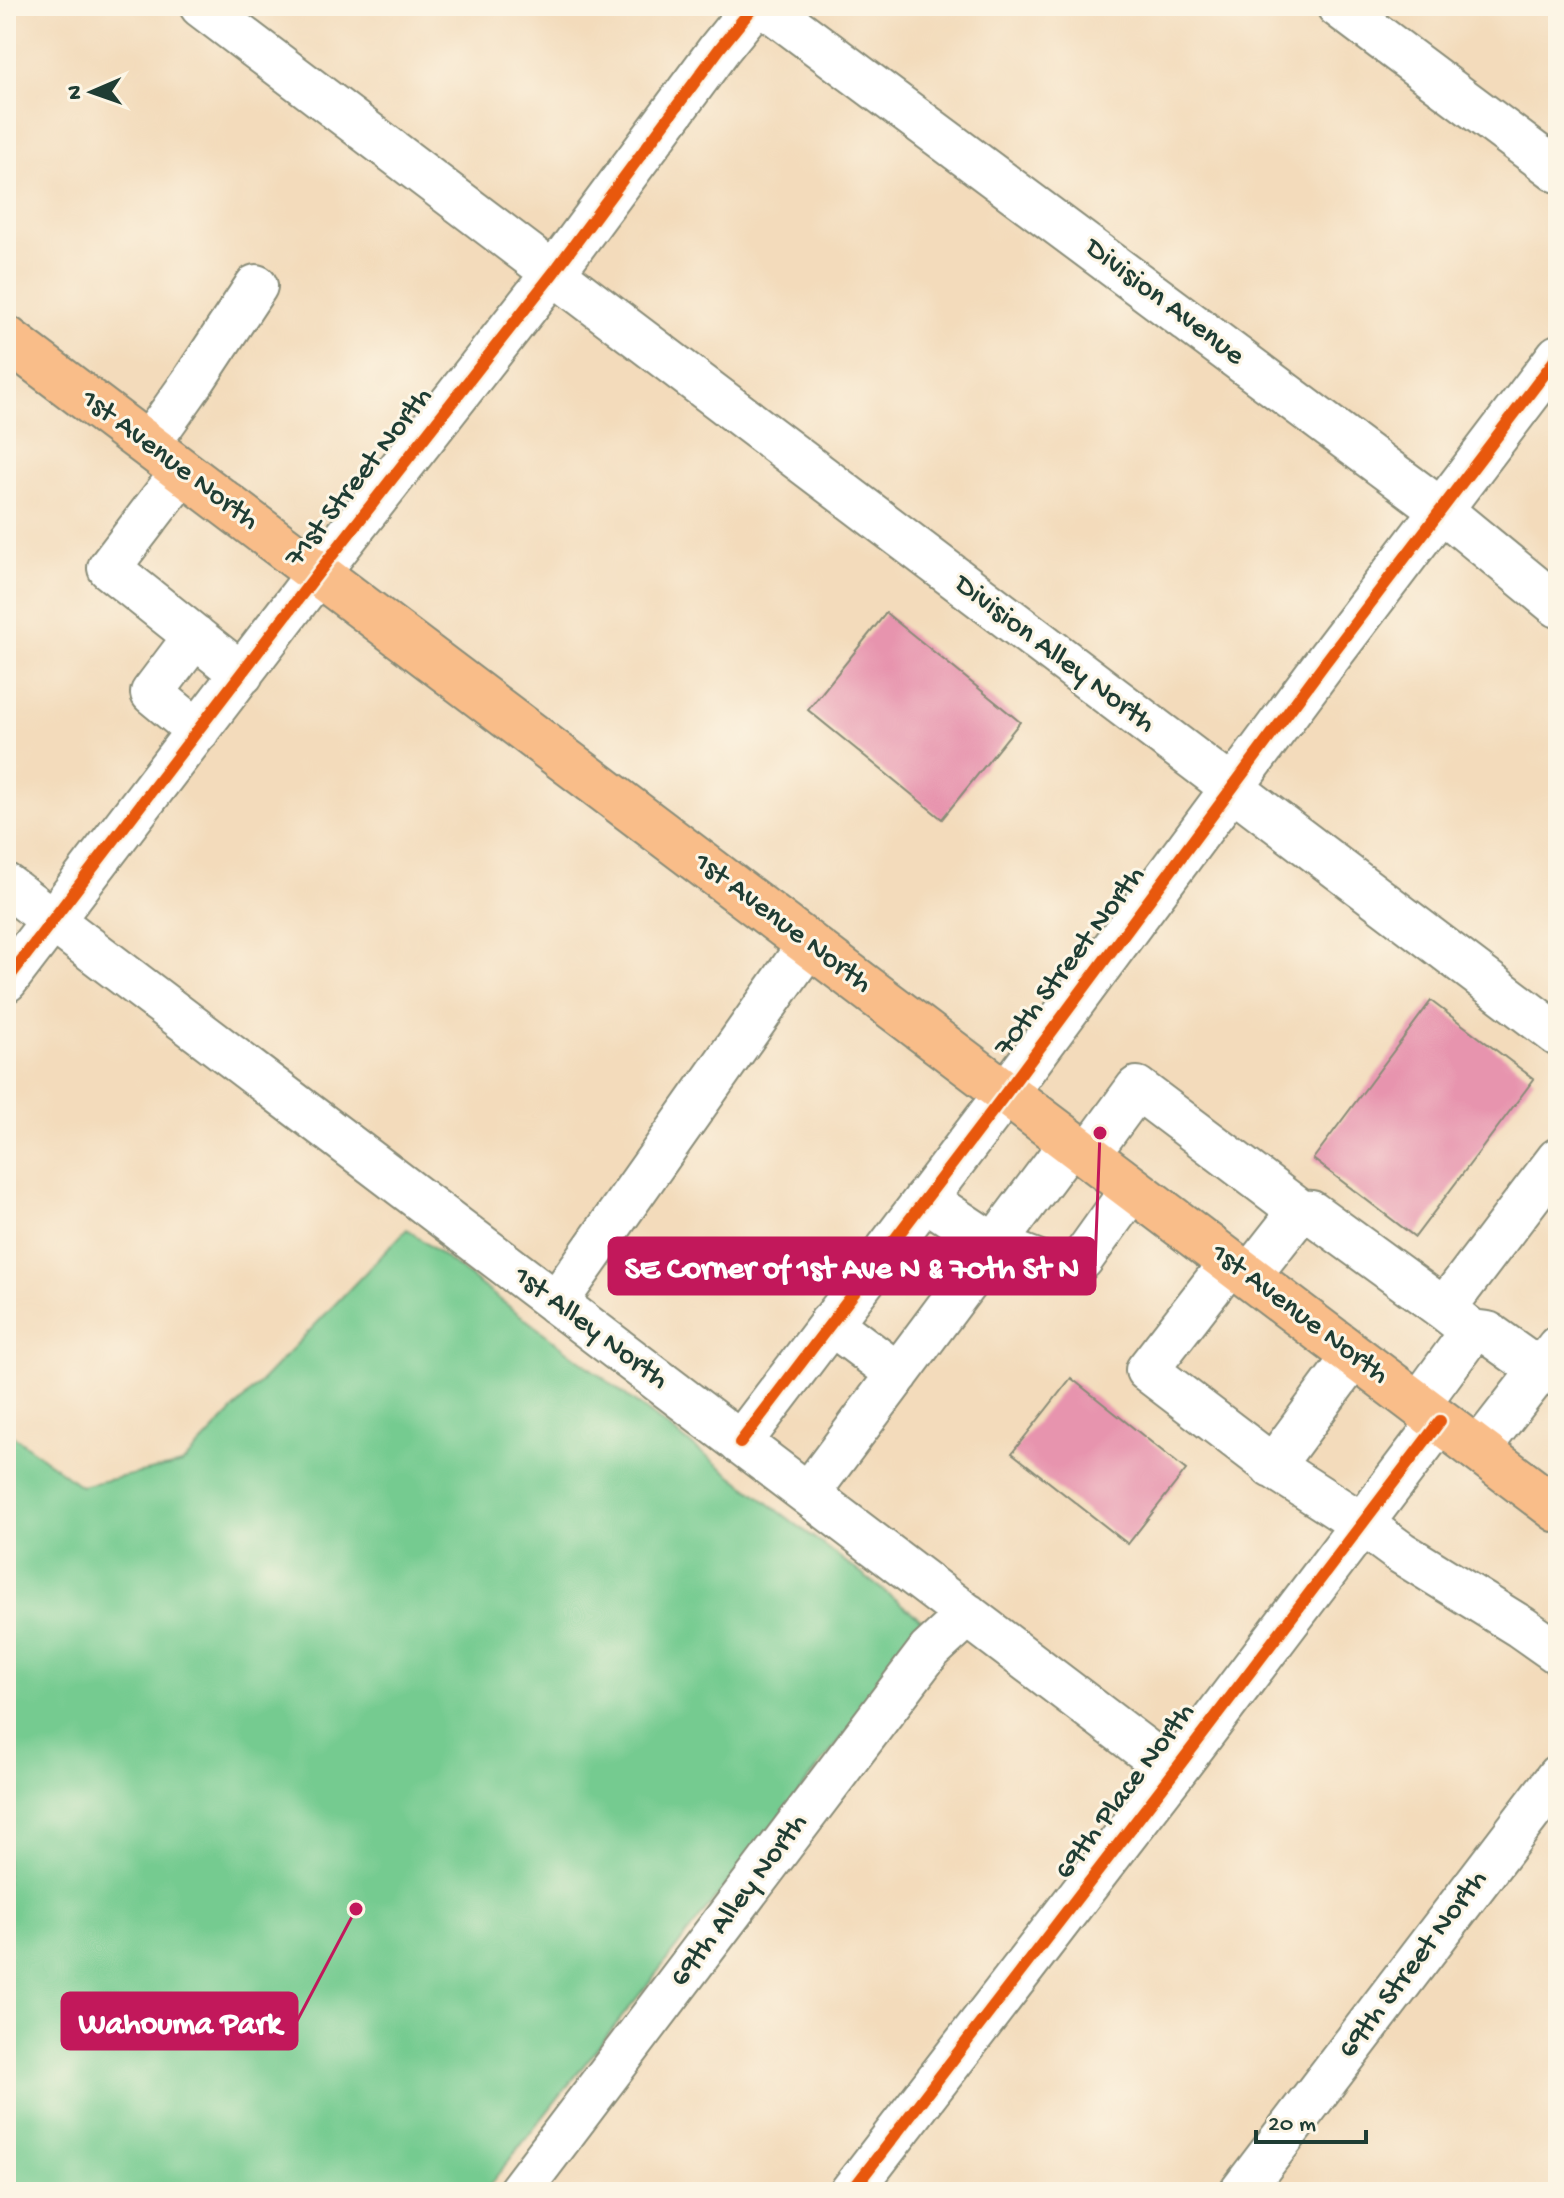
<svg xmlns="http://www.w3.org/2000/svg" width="1564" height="2198" font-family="'Gochi Hand',sans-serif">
<rect width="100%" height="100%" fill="#fcf5e5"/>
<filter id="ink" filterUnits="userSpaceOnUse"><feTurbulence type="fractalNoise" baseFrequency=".0125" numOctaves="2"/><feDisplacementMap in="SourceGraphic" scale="16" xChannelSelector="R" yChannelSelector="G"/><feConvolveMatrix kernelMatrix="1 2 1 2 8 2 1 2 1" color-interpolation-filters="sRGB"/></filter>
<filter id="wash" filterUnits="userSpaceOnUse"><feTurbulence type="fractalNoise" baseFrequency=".006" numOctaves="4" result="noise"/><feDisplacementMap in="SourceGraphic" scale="32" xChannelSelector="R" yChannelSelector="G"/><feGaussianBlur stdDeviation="1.8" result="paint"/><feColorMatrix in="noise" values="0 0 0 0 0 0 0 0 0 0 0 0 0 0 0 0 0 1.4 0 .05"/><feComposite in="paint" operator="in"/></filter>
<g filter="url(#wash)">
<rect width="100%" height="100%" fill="#f3dbbb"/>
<path fill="#74cb90" stroke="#4a8462" stroke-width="2" d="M 407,1229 L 930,1626 L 484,2192 L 6,2192 L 6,1430 L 80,1486 L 182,1464 Z"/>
<g id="blocks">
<path fill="#e794ae" d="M 886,613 L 1020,722 L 942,819 L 808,710 Z
M 1431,1001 L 1534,1079 L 1415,1237 L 1313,1159 Z
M 1071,1378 L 1186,1470 L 1128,1544 L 1012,1453 Z"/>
</g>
</g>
<g filter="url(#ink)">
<use href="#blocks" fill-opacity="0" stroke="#898c78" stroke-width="2"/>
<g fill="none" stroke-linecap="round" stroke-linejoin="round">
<g stroke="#898c78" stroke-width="46">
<path id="minor" d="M 201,6 C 654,348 1103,695 1558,1035
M 765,6 L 1440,509 L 1558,606
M 1338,6 L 1558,171
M 148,445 L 194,380 L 256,286
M 183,471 L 109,568 L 242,674
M 195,636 L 152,693 L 198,731
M 6,885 L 1174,1772
M 6,981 L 318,573 L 554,272 L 720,48 L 754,6
M 1088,1155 L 1137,1088 L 1300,1211
M 925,1199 L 994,1245 L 1050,1266 L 1065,1265 L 1082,1259 L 1132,1189
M 1230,1263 L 1147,1370 L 1278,1470 L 1362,1524 L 1400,1552 L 1521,1627 L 1558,1653
M 1249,1276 L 1300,1211 L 1311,1212 L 1444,1309
M 556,1303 L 809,944
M 830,1323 L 898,1374
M 1472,1331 L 1488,1333 L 1540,1370
M 1418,1405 L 1472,1331 L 1444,1309 L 1558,1159
M 740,1443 L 1006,1093 L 1324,664 L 1558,356
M 1478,1450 L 1558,1347
M 1272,1467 L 1354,1356
M 808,1494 L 1071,1142
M 519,2192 L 929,1651 L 968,1615
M 851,2192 L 1174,1772 L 1440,1421
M 1241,2192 L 1558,1776"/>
</g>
<g stroke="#898c78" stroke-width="48">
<path id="major" d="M 6,338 L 1558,1510"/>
</g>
<use href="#minor" stroke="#fff" stroke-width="42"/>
<use href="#major" stroke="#f9bd89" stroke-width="44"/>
<g stroke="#fcf5e5" stroke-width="17">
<path id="cycleway" d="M 6,981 L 318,573 L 554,272 L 720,48 L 754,6
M 740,1443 L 1006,1093 L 1324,664 L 1558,356
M 851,2192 L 1174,1772 L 1440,1421"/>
</g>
<use href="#cycleway" stroke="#e8590c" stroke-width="12"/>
</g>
</g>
<g text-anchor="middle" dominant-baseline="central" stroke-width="6" stroke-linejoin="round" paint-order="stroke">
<g font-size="30" fill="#1f3d34" stroke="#fcf5e5">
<text transform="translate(1164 303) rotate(37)">Division Avenue</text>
<text transform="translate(169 461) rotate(37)">1st Avenue North</text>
<text transform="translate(360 478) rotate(-52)">71st Street North</text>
<text transform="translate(1054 655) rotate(37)">Division Alley North</text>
<text transform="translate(782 924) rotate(37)">1st Avenue North</text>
<text transform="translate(1071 962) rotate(-53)">70th Street North</text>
<text transform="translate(1299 1315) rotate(37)">1st Avenue North</text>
<text transform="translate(590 1329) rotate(37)">1st Alley North</text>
<text transform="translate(1126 1792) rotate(-53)">69th Place North</text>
<text transform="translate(740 1901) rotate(-53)">69th Alley North</text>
<text transform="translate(1414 1965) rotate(-53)">69th Street North</text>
</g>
</g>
<path fill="none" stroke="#c2185b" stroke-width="3" d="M1100 1133L1095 1266M356 1909L297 2021"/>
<g fill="#c2185b" stroke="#fcf5e5" stroke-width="3">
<circle cx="1100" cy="1133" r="8"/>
<circle cx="356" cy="1909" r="8"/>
</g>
<g fill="#c2185b" stroke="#c2185b" stroke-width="3">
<rect x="609" y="1238" width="486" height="56" rx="8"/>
<rect x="62" y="1993" width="235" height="56" rx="8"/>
</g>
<g font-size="32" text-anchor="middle" font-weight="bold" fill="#fff">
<text x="852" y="1277">SE Corner of 1st Ave N &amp; 70th St N</text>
<text x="180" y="2032">Wahouma Park</text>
</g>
<rect width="1564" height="2198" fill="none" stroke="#fcf5e5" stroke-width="32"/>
<g transform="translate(92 92) rotate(268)" stroke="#fcf5e5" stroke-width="6" paint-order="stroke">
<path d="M0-6L14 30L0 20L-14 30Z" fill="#1f3d34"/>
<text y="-12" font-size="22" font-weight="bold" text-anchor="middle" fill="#1f3d34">N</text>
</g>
<path d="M1256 2130v12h110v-12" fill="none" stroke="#1f3d34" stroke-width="4"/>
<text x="1268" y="2130" font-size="24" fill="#1f3d34" stroke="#fcf5e5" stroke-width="6" paint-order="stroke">20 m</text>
</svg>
